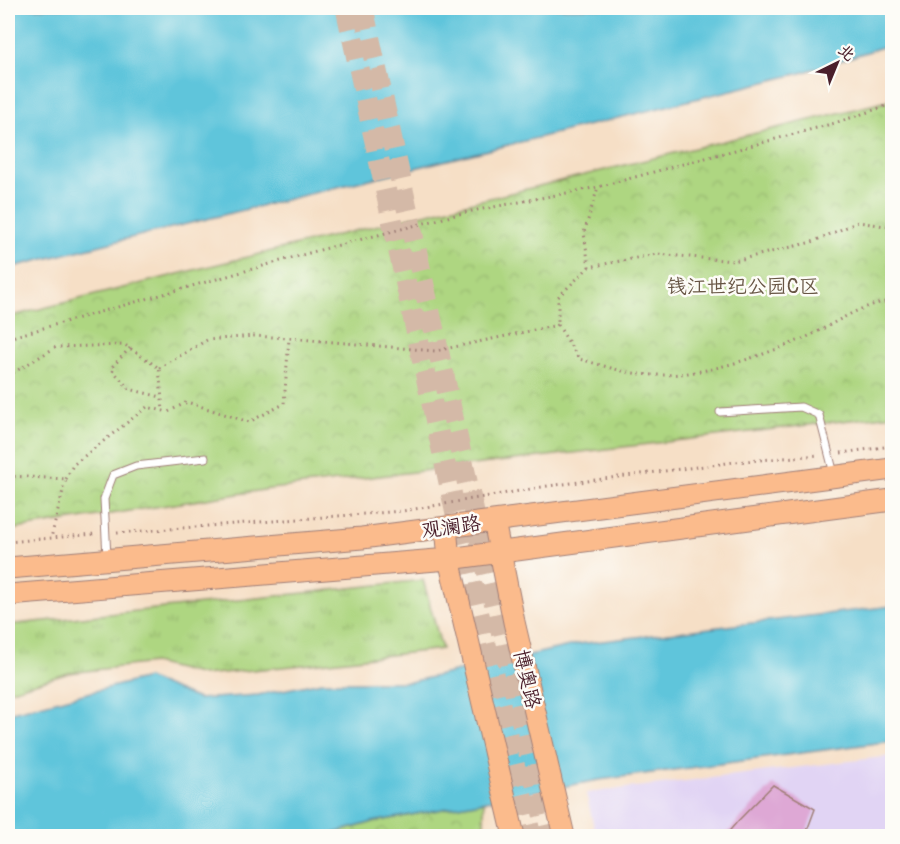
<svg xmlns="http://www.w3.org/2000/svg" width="900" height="844" font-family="Pangolin,'LXGW WenKai TC',sans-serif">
<defs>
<pattern id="grass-tufts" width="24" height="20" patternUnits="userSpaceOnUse" patternTransform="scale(1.5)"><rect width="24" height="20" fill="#aed681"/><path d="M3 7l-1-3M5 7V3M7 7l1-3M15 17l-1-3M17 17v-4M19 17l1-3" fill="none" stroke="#97b770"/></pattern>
<pattern id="park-crowns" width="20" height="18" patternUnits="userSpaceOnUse" patternTransform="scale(1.5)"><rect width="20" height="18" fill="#aed681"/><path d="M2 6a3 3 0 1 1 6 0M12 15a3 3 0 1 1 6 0" fill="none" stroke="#97b770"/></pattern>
</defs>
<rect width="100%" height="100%" fill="#fdfcf7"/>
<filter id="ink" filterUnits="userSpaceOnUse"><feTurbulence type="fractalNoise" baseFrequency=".0167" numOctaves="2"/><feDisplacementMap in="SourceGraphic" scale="12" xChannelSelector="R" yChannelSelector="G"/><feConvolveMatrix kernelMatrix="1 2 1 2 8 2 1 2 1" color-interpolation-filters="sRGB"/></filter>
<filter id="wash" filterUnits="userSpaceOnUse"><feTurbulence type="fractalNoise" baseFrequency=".008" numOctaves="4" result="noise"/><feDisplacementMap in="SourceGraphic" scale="24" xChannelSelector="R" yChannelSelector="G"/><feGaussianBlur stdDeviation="1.35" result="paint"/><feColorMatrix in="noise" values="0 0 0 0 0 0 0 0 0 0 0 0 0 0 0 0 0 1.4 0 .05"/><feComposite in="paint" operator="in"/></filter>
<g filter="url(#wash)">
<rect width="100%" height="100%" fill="#f6dfc6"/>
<path fill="#e1d4f4" d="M 892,756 L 892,836 L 596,836 L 586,793 Z"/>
<path fill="url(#grass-tufts)" stroke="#7c7a56" stroke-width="1.5" d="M 423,580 L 442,649 L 303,665 L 203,675 L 153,663 L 69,673 L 8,691 L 8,625 Z"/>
<path fill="url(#park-crowns)" stroke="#7c7a56" stroke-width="1.5" d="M 892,100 L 892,415 L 270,489 L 8,530 L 8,317 L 190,271 Z
M 484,801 L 484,829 L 480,836 L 324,836 L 373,822 Z"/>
<path fill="#5ec5db" stroke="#547283" stroke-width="1.5" d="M 8,8 L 892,8 L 892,44 L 801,73 L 8,268 Z
M 892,606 L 892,741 L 599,780 L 373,822 L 324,836 L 8,836 L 8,713 L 147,678 L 198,699 L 258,695 L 322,682 L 410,682 L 578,644 Z"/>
<g id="blocks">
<path fill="#dea8d5" d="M 773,785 L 815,809 L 805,836 L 725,836 L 737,822 Z"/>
</g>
</g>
<g filter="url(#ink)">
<use href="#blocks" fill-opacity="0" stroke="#a07f78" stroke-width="1.5"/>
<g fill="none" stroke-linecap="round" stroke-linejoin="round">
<path stroke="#d4b9a7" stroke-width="21" stroke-dasharray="21 10" stroke-linecap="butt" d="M 346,8 L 462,542 L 531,836
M 363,8 L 480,540 L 548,836"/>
<g stroke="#a07f78" stroke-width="9">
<path id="lane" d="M 720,412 L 801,407 L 819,415 L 834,474
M 107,557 L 104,499 L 113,475 L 136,466 L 205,458"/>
</g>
<g stroke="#a07f78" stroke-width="23">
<path id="primary" d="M 494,521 L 514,622 L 564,836
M 446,527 L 449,559 L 514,836
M 8,568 L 362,538 L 892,469
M 8,595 L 449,559 L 892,500"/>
</g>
<path stroke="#a07f78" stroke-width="3" stroke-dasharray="1.5 4.5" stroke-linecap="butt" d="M 589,267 L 584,233 L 598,187
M 558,325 L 579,359 C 599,364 620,372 641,374 C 691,380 754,359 800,340 C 831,327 858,304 892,301
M 8,338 L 316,251 L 467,212 L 598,187 L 835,123 L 892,104
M 130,348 L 111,368 L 129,389 L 161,397
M 159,368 L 207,340 L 254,336 L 289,338
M 8,376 L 56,347 L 125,345 L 159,368 L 163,411
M 841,453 L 892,446
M 8,476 L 66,479 L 51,538
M 66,479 L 73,465 L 147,407 L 168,412 L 187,402 L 249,422 L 284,404 L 289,338 L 435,351 L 558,325 L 558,297 L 589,267 L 657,254 L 734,261 L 812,242 L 858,222 L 892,227
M 117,533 L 403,511 L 548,486 L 735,462 L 819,455
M 8,542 L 95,534"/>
<use href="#lane" stroke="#fff" stroke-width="7"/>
<use href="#primary" stroke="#fbbb8c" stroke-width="21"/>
</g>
</g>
<g text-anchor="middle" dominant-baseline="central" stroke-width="5" stroke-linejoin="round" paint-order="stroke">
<g font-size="20" fill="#685645" stroke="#fdfcf7">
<text x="743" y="286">钱江世纪公园C区</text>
</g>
<g font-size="20" fill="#4a1f2b" stroke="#fdfcf7">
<text transform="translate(451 527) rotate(-8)">观澜路</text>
<text transform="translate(527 679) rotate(77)">博奥路</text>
</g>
</g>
<rect width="900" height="844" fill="none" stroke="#fdfcf7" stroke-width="30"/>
<g transform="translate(837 63) rotate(43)" stroke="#fdfcf7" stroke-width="4.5" paint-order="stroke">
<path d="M0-4.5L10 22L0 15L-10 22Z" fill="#4a1f2b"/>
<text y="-9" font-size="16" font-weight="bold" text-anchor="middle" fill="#4a1f2b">北</text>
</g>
</svg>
